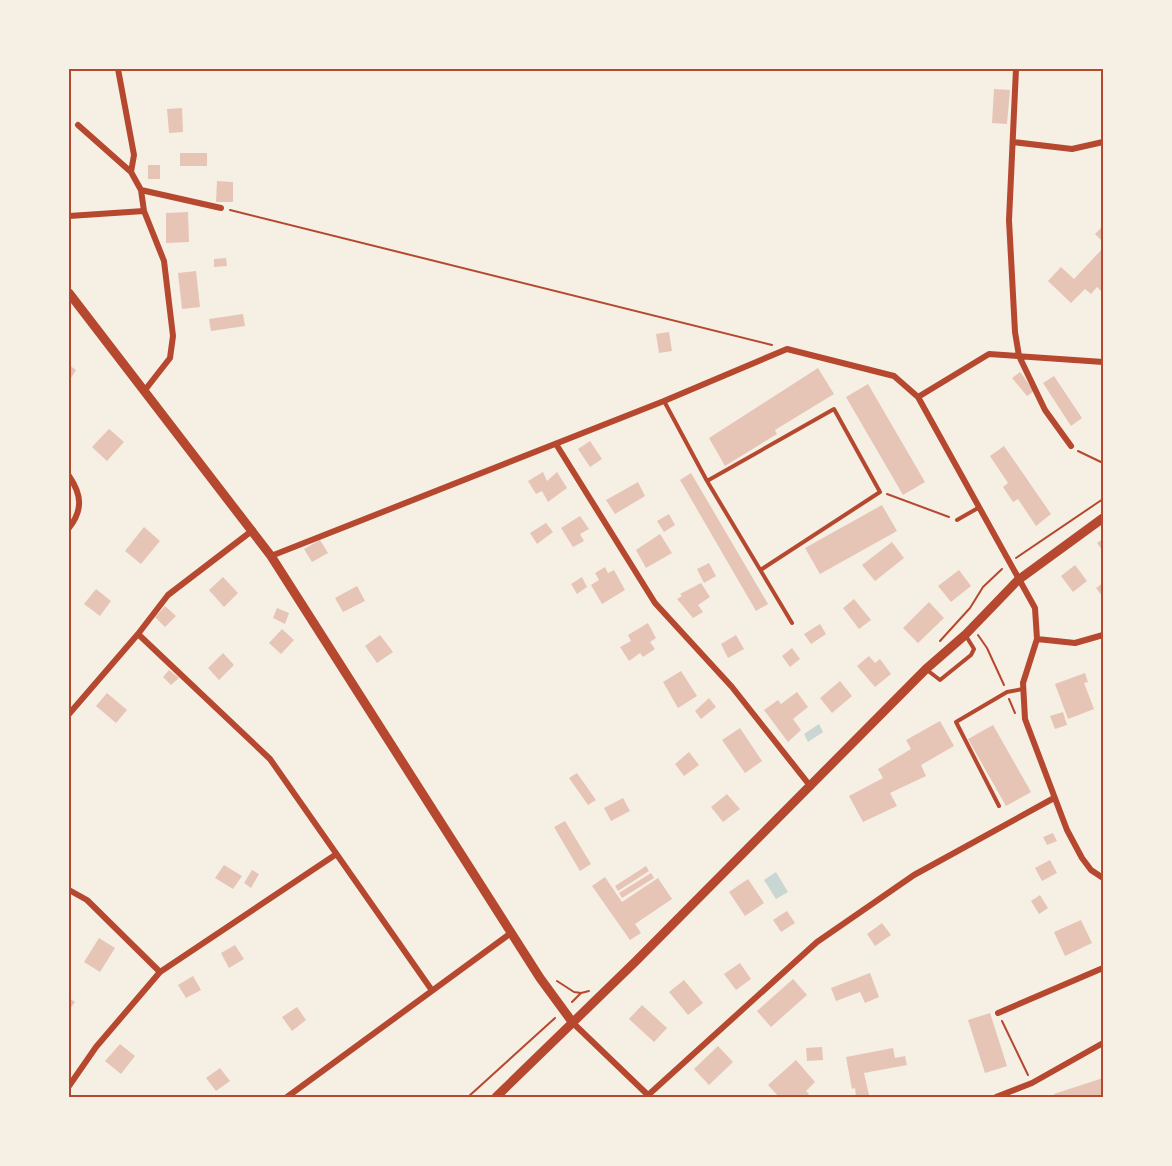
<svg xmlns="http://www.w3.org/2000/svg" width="1172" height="1166" font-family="'Public Sans',sans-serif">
<rect width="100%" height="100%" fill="#f6efe4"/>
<path fill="#c9d6d2" d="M 819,724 L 823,732 L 808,742 L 804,734 Z
M 776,872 L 788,892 L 776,899 L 764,880 Z"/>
<path fill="#e6c5b7" d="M 994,89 L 1010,90 L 1007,124 L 992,123 Z
M 182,108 L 183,132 L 169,133 L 167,109 Z
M 180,153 L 207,153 L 207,166 L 180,166 Z
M 148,165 L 160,165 L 160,179 L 148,179 Z
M 217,181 L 233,182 L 233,202 L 216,202 Z
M 188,212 L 189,242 L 166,243 L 166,213 Z
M 1103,226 L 1103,242 L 1095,234 Z
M 1103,248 L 1103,293 L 1097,287 L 1091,294 L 1085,289 L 1071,303 L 1048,281 L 1061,267 L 1074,279 Z
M 226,258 L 227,266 L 214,267 L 214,259 Z
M 196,271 L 200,307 L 182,309 L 178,273 Z
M 243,314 L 245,326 L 211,331 L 209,319 Z
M 669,332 L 672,351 L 659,353 L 656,334 Z
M 69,365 L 76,370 L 69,381 Z
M 818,368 L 834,394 L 775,430 L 777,434 L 725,466 L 709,438 Z
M 1020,372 L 1034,391 L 1027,396 L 1012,378 Z
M 1054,376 L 1082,418 L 1071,426 L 1043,383 Z
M 868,384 L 925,482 L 903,495 L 846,397 Z
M 109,429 L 124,442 L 107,461 L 92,447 Z
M 590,441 L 602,459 L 590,467 L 578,449 Z
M 1004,446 L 1051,514 L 1036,526 L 1018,499 L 1013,502 L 1003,487 L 1008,483 L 990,456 Z
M 543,472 L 547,481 L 557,472 L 567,488 L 548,502 L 542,491 L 536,494 L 528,481 Z
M 691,473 L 768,604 L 756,611 L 680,480 Z
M 638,482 L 645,496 L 615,514 L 606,500 Z
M 882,505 L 897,531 L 820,574 L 805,548 Z
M 669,514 L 675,525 L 664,532 L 657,521 Z
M 580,516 L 589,529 L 580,534 L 584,541 L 573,547 L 561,528 Z
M 546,523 L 553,532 L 537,544 L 530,533 Z
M 144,527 L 160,541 L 141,564 L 125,551 Z
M 660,534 L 672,553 L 646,568 L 636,550 Z
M 1103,539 L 1103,551 L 1097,543 Z
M 320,540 L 328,553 L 312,562 L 304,549 Z
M 892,542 L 904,558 L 875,581 L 862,565 Z
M 709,563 L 716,576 L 704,583 L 697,569 Z
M 1075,565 L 1087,581 L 1073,592 L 1061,576 Z
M 605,567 L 608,573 L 614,570 L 625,590 L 602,604 L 591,585 L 599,580 L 595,573 Z
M 959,570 L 971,586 L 951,602 L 938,586 Z
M 223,577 L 238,593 L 224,607 L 209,590 Z
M 582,577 L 587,587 L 577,594 L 571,584 Z
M 701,583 L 710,597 L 698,605 L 703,612 L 693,618 L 677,599 L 682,596 L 680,594 Z
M 1103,583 L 1103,597 L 1096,588 Z
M 357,586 L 365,601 L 343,612 L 335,598 Z
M 96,589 L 111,601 L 100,616 L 84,604 Z
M 854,599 L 871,620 L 859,629 L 843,608 Z
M 929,602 L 944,618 L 918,643 L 903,628 Z
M 165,606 L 176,616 L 165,627 L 155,617 Z
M 277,608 L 289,613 L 285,624 L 273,618 Z
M 648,623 L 656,638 L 650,642 L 655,649 L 643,657 L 640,653 L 629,661 L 620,647 L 631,641 L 628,635 Z
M 820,624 L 826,634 L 811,644 L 804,634 Z
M 282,629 L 294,640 L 281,654 L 269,643 Z
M 380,635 L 393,652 L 377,663 L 365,646 Z
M 736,635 L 744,649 L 728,658 L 721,644 Z
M 792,648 L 800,659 L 790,667 L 782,656 Z
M 223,653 L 234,665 L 219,680 L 208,668 Z
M 869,656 L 875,663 L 880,659 L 891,674 L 875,687 L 857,666 Z
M 169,670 L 179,678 L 171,685 L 163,677 Z
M 681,671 L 697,696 L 678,708 L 663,682 Z
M 1085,673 L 1088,682 L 1084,683 L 1094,709 L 1068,719 L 1055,684 Z
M 840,681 L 852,696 L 832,713 L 820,698 Z
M 797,692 L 808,707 L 793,719 L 801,730 L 788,742 L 764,710 L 778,700 L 781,704 Z
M 107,693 L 127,710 L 116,723 L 96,706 Z
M 709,698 L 716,707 L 701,719 L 695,711 Z
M 1063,712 L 1067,725 L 1055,729 L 1050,716 Z
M 940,721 L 954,746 L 921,765 L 926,776 L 890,793 L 897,806 L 863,822 L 849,796 L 883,778 L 878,769 L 911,749 L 906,740 Z
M 993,725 L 1031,792 L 1006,806 L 968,739 Z
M 740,728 L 762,761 L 745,773 L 722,740 Z
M 689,752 L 699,765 L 684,776 L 675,764 Z
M 577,773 L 596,800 L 588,805 L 569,778 Z
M 727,794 L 740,809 L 723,822 L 711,807 Z
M 623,798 L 630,811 L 611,821 L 604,808 Z
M 565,821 L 591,864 L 580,871 L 554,827 Z
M 1053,833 L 1057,841 L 1047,845 L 1043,837 Z
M 1050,860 L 1057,873 L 1042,881 L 1035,868 Z
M 224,865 L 242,876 L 233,889 L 215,878 Z
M 646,866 L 649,871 L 618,891 L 615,886 Z
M 252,870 L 259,874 L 251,888 L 244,883 Z
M 651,873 L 654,878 L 622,898 L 619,893 Z
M 605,877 L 622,902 L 658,878 L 672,899 L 635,924 L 641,933 L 630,940 L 592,886 Z
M 748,879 L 764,903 L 745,916 L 729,892 Z
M 1040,895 L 1048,908 L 1039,914 L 1031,901 Z
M 787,911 L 795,923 L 781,932 L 773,920 Z
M 1081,920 L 1092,943 L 1065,956 L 1054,932 Z
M 882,923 L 891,935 L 875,946 L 867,934 Z
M 99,938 L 115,948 L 100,972 L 84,962 Z
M 235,945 L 244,959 L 229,968 L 221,953 Z
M 740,963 L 751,979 L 736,990 L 724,974 Z
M 870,973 L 879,997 L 865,1003 L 860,992 L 836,1001 L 831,988 Z
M 193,976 L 201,990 L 186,998 L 178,985 Z
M 793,979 L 807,995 L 771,1027 L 757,1011 Z
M 684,980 L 703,1003 L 688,1015 L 669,992 Z
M 69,998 L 75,1002 L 69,1010 Z
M 642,1005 L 667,1028 L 654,1042 L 629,1019 Z
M 297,1007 L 306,1020 L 292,1031 L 282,1017 Z
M 990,1013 L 1007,1066 L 985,1073 L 968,1020 Z
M 120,1044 L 135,1056 L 121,1074 L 105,1061 Z
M 718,1046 L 733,1062 L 709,1085 L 694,1069 Z
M 822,1047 L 823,1060 L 807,1061 L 806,1048 Z
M 893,1048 L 895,1058 L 905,1056 L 907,1065 L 864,1073 L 869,1095 L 856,1097 L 855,1088 L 852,1089 L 846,1057 Z
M 796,1060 L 815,1082 L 806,1091 L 809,1094 L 805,1097 L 779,1097 L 768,1085 Z
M 220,1068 L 230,1081 L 216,1091 L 206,1078 Z
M 1103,1078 L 1103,1097 L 1055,1097 L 1054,1094 Z"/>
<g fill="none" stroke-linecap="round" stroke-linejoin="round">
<path stroke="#b5482f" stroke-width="2" d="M 230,210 L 772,345
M 1078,451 L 1103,463
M 887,494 L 949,517
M 1016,558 L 1103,499
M 978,635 L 987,648 L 1004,685
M 940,641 L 970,608 L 983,587 L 1002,569
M 1009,699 L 1015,713
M 557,981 L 574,992 L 581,993
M 572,1002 L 581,993 L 589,991
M 1002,1021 L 1028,1075
M 468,1097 L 555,1018"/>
<path stroke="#b5482f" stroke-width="4" d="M 664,401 L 707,481 L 792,623
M 707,481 L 834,409 L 880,492 L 762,569
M 957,520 L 978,508
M 927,670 L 940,680 L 971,655 L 974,649 L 966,636
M 999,806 L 956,722 L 1007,692 L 1023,689"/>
<path stroke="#b5482f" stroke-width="6" d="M 118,69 L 134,155 L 131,172
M 1016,69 L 1009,220 L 1015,332 L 1019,356 L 1045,410 L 1071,446
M 78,125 L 131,172 L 141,190 L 144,211 L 164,261 L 173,336 L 170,358 L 145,390
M 1013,142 L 1072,149 L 1103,142
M 141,190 L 221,208
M 69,216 L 144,211
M 918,397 L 989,354 L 1103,362
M 556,444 L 655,603 L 732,687 L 811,787
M 69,476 C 82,495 83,510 69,528
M 271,556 L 664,401 L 787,349 L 894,376 L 918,397 L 1035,608 L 1037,639 L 1023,683 L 1025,719 L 1067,830 L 1082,858 L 1091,870 L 1103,878
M 138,634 L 270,759 L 431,989
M 1037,639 L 1075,643 L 1103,635
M 69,714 L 138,634 L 168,595 L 253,530
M 69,890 L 87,900 L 160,972
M 998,1013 L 1103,968
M 573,1023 L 650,1097
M 69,1086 L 96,1047 L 160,972 L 335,855
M 287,1097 L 511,933
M 646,1097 L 817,942 L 914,875 L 1054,798
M 996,1097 L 1032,1083 L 1103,1043"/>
<path stroke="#b5482f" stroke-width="9" d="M 69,293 L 271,556 L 540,978 L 573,1023
M 496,1097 L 635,962 L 926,669 L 965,635 L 1018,580 L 1103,518"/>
</g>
<rect width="1172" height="1166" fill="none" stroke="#f6efe4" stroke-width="141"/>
<rect x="70" y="70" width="1032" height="1026" fill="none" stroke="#b5482f" stroke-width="2"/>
</svg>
